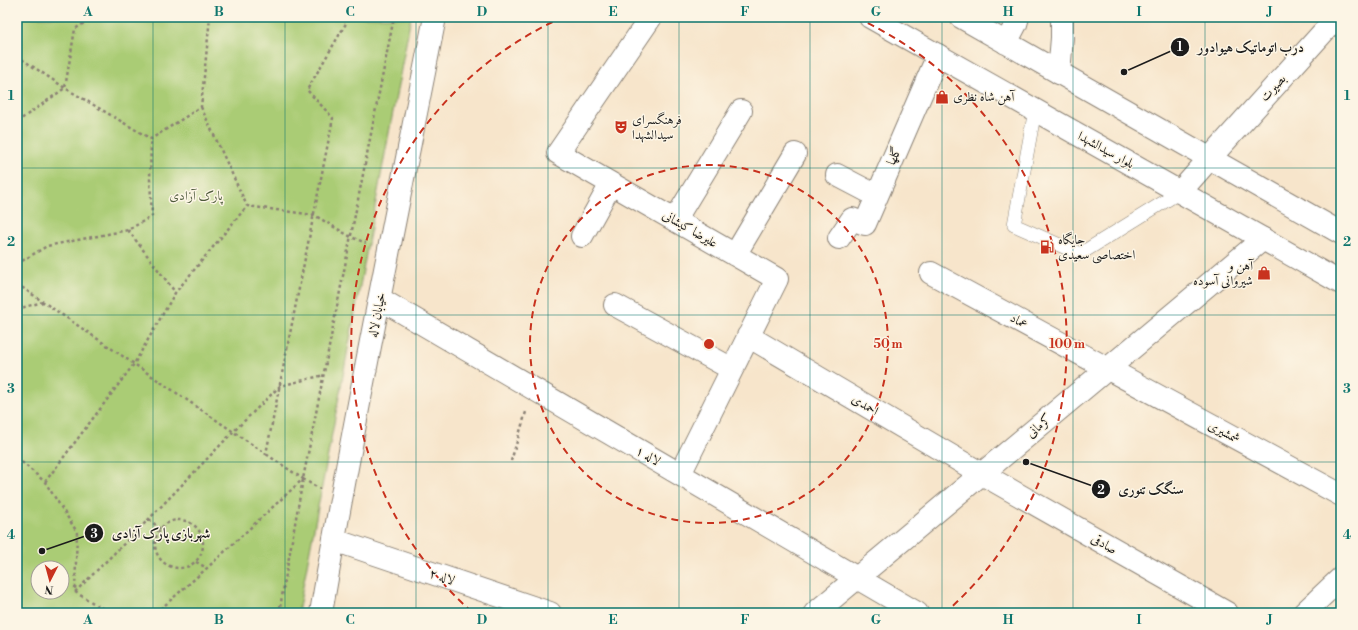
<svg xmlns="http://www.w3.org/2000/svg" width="1358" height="630" font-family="'Libre Bodoni',Amiri,serif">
<rect width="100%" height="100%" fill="#fcf5e5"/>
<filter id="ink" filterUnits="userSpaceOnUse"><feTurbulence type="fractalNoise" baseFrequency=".025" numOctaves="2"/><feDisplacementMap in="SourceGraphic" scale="8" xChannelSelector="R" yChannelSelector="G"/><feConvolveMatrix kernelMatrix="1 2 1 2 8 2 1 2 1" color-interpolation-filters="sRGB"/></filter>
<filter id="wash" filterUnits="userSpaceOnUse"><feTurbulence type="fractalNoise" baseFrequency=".012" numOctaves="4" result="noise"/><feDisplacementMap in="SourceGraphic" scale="16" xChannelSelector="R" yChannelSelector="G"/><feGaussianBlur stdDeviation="0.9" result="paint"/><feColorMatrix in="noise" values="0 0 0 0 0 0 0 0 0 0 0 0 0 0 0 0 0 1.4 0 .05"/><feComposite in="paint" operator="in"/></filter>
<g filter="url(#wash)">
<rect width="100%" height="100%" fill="#f7e5cb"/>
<path fill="#aacc74" stroke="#637448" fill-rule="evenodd" d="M 17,17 L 411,17 L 298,613 L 17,613 ZM 38,568 L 62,568 L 62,592 L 38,592 Z"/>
</g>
<g filter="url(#ink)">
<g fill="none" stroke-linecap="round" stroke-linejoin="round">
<g stroke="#8a8074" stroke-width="14">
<path id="service" d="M 1035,110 L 1014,225 L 1080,254 L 1180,192"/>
</g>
<g stroke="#8a8074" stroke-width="24">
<path id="minor" d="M 651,17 L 558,153 L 777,279 L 680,474
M 1210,158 L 1337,17
M 837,175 L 877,196
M 675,220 L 741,111
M 582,236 L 611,184
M 839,238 L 852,219 L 865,224 L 938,55
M 735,255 L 795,154
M 931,273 L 1341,495
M 380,299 L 917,613
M 615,305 L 732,369
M 748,336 L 982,474 L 1227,613
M 334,540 L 550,613
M 815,613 L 1263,239"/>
</g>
<g stroke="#8a8074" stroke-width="24">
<path id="tertiary" d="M 321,613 C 355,414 396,215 435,17
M 1304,613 L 1341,578"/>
</g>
<g stroke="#8a8074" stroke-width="24">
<path id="secondary" d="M 870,17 L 1341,283
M 961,17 L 1341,233
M 1006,43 L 1016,24 L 1018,17
M 1059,73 L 1062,38 L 1062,17
M 1180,192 L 1210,158"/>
</g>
<path stroke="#8a8074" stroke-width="2.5" stroke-dasharray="3 3" stroke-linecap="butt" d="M 341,17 L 348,20 L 349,17
M 17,56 L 65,88 L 151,139 L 201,107 L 210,17
M 201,107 L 247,206
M 17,122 L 65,88 L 75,29 L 93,17
M 128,230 L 175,292
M 17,264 L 47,246 L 128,230 L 152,216 L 150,180 L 151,139
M 17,284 L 266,454 L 333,118 L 307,90 L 348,20
M 17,309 L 43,302
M 17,458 L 45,482 L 77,532 L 75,591
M 511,461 L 526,412
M 303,479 L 320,489
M 45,482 L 134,364 L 175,293 L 247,206 L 314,215 L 351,237 L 366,243
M 149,519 L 160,529
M155 544a24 24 0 1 1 48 0a24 24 0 1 1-48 0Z
M 196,562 L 207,568
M 75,592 L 149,519 L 234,431 L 280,386 L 324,375
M 75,592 L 110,613
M 156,613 L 207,568 L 303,479 L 266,454
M 279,613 L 303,479 L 394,17"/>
<use href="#service" stroke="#fff" stroke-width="13"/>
<use href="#minor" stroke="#fff" stroke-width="22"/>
<use href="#tertiary" stroke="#fff" stroke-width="22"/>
<use href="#secondary" stroke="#fff" stroke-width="22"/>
</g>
</g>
<path fill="none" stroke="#0f766e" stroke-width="1" stroke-opacity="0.55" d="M 153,17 L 153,613M 285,17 L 285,613M 416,17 L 416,613M 548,17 L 548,613M 679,17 L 679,613M 810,17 L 810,613M 942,17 L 942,613M 1073,17 L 1073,613M 1205,17 L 1205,613M 17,168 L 1341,168M 17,315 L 1341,315M 17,462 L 1341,462"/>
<g fill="none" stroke="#c8321e" stroke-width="2" stroke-dasharray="7 5">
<circle cx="709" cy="344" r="179"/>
<path d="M472 612A358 358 0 0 1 561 18M857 18A358 358 0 0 1 946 612"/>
</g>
<defs>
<g id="shop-bare" transform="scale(1.08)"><path d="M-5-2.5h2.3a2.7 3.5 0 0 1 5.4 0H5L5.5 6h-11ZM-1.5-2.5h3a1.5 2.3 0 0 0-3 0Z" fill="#c8321e" stroke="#fcf5e5" stroke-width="2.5" paint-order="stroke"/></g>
<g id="theatre-bare" transform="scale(1.08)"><path d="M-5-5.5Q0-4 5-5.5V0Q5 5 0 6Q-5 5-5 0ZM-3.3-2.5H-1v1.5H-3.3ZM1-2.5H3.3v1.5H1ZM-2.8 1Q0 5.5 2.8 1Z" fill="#c8321e" stroke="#fcf5e5" stroke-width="2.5" paint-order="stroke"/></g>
<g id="fuel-bare" transform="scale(1.08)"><path d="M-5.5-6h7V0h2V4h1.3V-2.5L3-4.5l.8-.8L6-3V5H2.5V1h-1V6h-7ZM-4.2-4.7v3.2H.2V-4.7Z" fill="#c8321e" stroke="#fcf5e5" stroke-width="2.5" paint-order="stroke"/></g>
</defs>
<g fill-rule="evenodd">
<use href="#shop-bare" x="942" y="97"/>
<use href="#theatre-bare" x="621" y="127"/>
<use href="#fuel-bare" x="1047" y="247"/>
<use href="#shop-bare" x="1264" y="273"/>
</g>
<g text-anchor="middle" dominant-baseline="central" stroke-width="3" stroke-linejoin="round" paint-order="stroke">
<g font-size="13" fill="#1c1c1c" stroke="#fcf5e5">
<text transform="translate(1273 88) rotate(-48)">بصیرت</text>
<text transform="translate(1106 150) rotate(29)">بلوار سیدالشهدا</text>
<text transform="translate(894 156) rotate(-66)">گلها</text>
<text transform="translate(690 229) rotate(30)">علیرضا کیشانی</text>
<text transform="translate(377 315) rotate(-79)">خیابان لاله</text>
<text transform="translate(1019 321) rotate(29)">عماد</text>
<text transform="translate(865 405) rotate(31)">احمدی</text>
<text transform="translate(1039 426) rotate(-40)">کرمانی</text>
<text transform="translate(1224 432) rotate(28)">شمشیری</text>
<text transform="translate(648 456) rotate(30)">لاله ۱</text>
<text transform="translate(1104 544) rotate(30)">صادقی</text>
<text transform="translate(442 577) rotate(19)">لاله ۲</text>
</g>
<g font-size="13" fill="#1c1c1c" stroke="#fcf5e5" text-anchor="start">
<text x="953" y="97">آهن شاه نظری</text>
<text x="632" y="120">فرهنگسرای<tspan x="632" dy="15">سیدالشهدا</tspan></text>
<text x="1058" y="240">جایگاه<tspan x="1058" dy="15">اختصاصی سعیدی</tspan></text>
<text x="1253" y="266" text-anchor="end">آهن و<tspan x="1253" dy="15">شیروانی آسوده</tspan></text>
</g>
<g font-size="13" fill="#4e5a3b" stroke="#fcf5e5">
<text x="196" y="196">پارک آزادی</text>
</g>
</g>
<circle cx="709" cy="344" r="6" fill="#c8321e" stroke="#fcf5e5" stroke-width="2"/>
<g font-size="12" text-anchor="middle" font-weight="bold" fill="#c8321e" stroke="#fcf5e5" stroke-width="3" stroke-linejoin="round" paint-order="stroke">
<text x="888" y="348">50 m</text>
<text x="1067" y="348">100 m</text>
</g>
<path fill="none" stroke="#1c1c1c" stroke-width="1.5" d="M1124 72L1180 47M1026 462L1101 489M42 551L94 533"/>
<g fill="#1c1c1c" stroke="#fcf5e5" stroke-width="1.5">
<circle cx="1124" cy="72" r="4"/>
<circle cx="1026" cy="462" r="4"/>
<circle cx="42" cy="551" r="4"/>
<circle cx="1180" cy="47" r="10"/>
<circle cx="1101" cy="489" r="10"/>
<circle cx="94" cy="533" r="10"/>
</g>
<g font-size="12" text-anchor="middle" font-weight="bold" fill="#fff">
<text x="1180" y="51">1</text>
<text x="1101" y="494">2</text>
<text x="94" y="538">3</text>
</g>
<g font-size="14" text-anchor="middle" font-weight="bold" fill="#1c1c1c" stroke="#fcf5e5" stroke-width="3" stroke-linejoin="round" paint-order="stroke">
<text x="1251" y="52">درب اتوماتیک هیوادور</text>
<text x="1151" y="494">سنگک تنوری</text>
<text x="161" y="538">شهربازی پارک آزادی</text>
</g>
<rect width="1358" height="630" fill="none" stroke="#fcf5e5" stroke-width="44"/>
<g transform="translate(50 580) rotate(186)"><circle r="19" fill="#fcf5e5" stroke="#a29e95"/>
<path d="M0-3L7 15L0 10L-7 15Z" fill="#c8321e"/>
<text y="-6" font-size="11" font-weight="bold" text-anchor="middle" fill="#1c1c1c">N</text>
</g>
<rect x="22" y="22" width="1314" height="586" fill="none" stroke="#0f766e" stroke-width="1.5"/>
<g font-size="13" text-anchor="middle" font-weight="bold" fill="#0f766e">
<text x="88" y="16">A</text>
<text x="219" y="16">B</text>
<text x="350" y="16">C</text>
<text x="482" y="16">D</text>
<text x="613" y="16">E</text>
<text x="745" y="16">F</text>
<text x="876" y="16">G</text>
<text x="1008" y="16">H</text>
<text x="1139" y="16">I</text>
<text x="1270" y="16">J</text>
<text x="11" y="100">1</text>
<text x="1347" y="100">1</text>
<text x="11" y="246">2</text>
<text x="1347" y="246">2</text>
<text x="11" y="393">3</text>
<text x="1347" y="393">3</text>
<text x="11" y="539">4</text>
<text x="1347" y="539">4</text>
<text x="88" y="624">A</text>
<text x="219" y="624">B</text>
<text x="350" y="624">C</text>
<text x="482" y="624">D</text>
<text x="613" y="624">E</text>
<text x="745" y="624">F</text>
<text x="876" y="624">G</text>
<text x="1008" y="624">H</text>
<text x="1139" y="624">I</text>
<text x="1270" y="624">J</text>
</g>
</svg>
